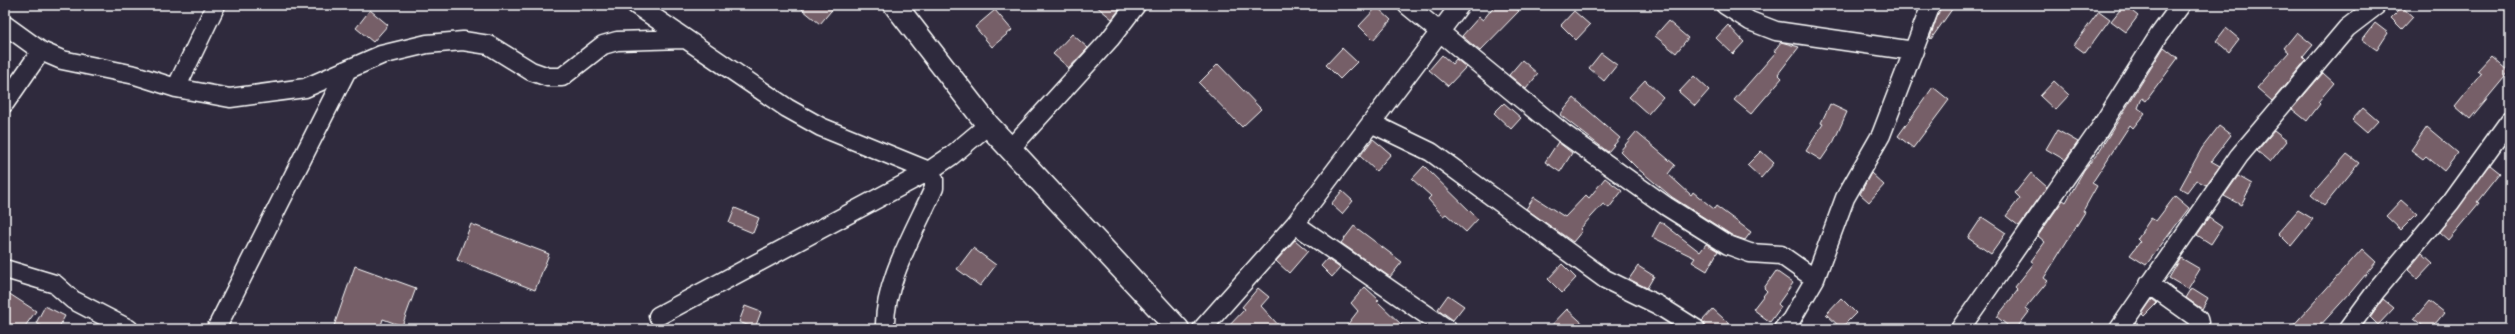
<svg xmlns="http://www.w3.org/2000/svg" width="2515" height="334" font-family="Itim,sans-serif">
<rect width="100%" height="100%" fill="#2f2a3d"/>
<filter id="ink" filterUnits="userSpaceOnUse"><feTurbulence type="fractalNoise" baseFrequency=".025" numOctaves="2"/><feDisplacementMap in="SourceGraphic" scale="8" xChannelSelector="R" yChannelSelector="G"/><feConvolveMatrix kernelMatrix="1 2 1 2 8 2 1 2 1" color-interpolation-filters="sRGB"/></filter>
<g filter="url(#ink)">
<path fill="#765e68" stroke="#fff" d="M 797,5 L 836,5 L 820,24 Z
M 1095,5 L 1123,5 L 1112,19 Z
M 1495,5 L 1512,5 L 1519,11 L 1480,51 L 1462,36 L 1479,17 L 1483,20 Z
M 1941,5 L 1955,5 L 1931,39 L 1930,38 Z
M 2124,5 L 2138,16 L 2126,32 L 2111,21 Z
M 1377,7 L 1391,20 L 1373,40 L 1359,26 Z
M 2402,7 L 2413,17 L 2402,29 L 2391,18 Z
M 370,10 L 388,25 L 373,42 L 356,28 Z
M 995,10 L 1012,30 L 992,47 L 975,27 Z
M 1574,11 L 1590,25 L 1576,40 L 1561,25 Z
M 2099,11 L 2110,19 L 2085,53 L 2074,45 Z
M 1668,21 L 1688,38 L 1676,53 L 1655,36 Z
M 2375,23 L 2388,33 L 2377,50 L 2362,40 Z
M 1728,25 L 1744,42 L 1733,54 L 1716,38 Z
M 2226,28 L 2239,39 L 2229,52 L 2216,41 Z
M 2297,32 L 2313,45 L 2303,57 L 2306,60 L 2272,101 L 2257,88 L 2289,52 L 2284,48 Z
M 1072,34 L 1088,48 L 1069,68 L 1053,54 Z
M 1781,42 L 1799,47 L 1778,74 L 1782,78 L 1751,114 L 1734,100 L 1776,52 L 1774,51 Z
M 2164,47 L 2178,58 L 2146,101 L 2142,98 L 2138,108 L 2145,113 L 2133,128 L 2130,125 L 2092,183 L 2097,186 L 2083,211 L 2085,212 L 2044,278 L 2048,281 L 2025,309 L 2029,312 L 2016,329 L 2012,329 L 1997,317 L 2018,290 L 2015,287 L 2034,263 L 2031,261 L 2045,242 L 2038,236 L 2063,200 L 2066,202 L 2084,170 L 2098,153 Z
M 1342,48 L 1357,62 L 1340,79 L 1326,65 Z
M 1601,53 L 1617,65 L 1604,81 L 1589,68 Z
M 1442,55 L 1452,64 L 1456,59 L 1466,67 L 1448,86 L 1429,70 Z
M 2491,56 L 2509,72 L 2470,119 L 2455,106 L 2481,74 L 2477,71 Z
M 1522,60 L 1538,74 L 1526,89 L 1509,75 Z
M 1218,64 L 1261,109 L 1242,127 L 1199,83 Z
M 2323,73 L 2334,83 L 2318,102 L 2320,104 L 2307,121 L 2292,109 Z
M 1694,76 L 1709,90 L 1695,106 L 1679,92 Z
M 1645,80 L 1663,97 L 1648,114 L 1629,97 Z
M 2054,81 L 2069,95 L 2055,110 L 2040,96 Z
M 1933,87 L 1949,100 L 1913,148 L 1898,136 Z
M 1574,98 L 1620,138 L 1608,152 L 1560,115 Z
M 1504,103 L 1521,118 L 1511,129 L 1494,113 Z
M 1830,104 L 1847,112 L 1834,141 L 1821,160 L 1806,151 L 1823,124 L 1821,123 Z
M 2363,108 L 2378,121 L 2367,133 L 2352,120 Z
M 2219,126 L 2231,135 L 2211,161 L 2220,166 L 2206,185 L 2196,180 L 2187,192 L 2180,188 L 2202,148 Z
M 2427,127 L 2458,153 L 2444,171 L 2426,156 L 2423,159 L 2411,150 Z
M 2057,130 L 2078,142 L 2065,160 L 2046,149 Z
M 2274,131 L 2287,141 L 2270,162 L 2257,151 Z
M 1636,132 L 1675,165 L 1668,174 L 1691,195 L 1693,192 L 1714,209 L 1716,206 L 1751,232 L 1745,240 L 1733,236 L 1672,197 L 1637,168 L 1620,151 Z
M 1373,139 L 1391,154 L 1376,171 L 1360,156 Z
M 1558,142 L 1572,153 L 1560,172 L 1545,162 Z
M 1761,151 L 1774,163 L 1761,178 L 1747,165 Z
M 2347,154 L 2359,163 L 2324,206 L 2311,195 Z
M 2490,165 L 2500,173 L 2477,202 L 2479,203 L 2448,240 L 2439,232 Z
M 1424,166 L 1478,219 L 1466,232 L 1446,214 L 1443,216 L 1428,199 L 1431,196 L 1412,179 Z
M 1871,173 L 1884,185 L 1869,202 L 1860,194 Z
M 2031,173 L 2047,187 L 2019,226 L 2006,216 L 2020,198 L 2015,193 Z
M 2238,176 L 2252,184 L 2241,205 L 2224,196 Z
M 1605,178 L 1622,191 L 1609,208 L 1603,204 L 1580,229 L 1582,231 L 1573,242 L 1526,209 L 1534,197 L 1565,217 L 1586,195 L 1589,198 Z
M 1342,191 L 1353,201 L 1342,214 L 1331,204 Z
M 2175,196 L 2189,208 L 2146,265 L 2130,255 L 2140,242 L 2137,239 L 2151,218 L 2156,221 Z
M 2401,200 L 2417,214 L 2401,230 L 2386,216 Z
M 735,208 L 759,218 L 753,233 L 729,223 Z
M 2298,210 L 2313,219 L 2291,246 L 2278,233 Z
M 1982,217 L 2006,233 L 1991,254 L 1968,238 Z
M 2209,218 L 2222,227 L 2211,244 L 2197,235 Z
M 1660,221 L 1700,252 L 1706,244 L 1718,251 L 1707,271 L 1692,262 L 1695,258 L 1652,237 Z
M 471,224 L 549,254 L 535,290 L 457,260 Z
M 1354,226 L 1402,262 L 1390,277 L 1341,243 Z
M 1295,240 L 1308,251 L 1289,273 L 1276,261 Z
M 973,248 L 996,265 L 980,286 L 957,269 Z
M 2362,249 L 2376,262 L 2351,292 L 2317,329 L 2290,329 Z
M 2422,253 L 2433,263 L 2418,279 L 2408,270 Z
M 2181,258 L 2200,269 L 2188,289 L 2169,278 Z
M 1327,259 L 1340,268 L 1332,277 L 1321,266 Z
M 1562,264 L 1576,278 L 1562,293 L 1548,279 Z
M 355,266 L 416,288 L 402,326 L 383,319 L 380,329 L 342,329 L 334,326 Z
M 1638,266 L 1654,276 L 1647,288 L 1629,279 Z
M 1776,271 L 1793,283 L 1778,304 L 1781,307 L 1770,322 L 1753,309 L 1767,291 L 1764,288 Z
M 1365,287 L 1379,300 L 1377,301 L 1406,329 L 1344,329 L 1358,311 L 1351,303 Z
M 1258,288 L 1269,297 L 1261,306 L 1282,329 L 1226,329 L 1245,309 L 1242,307 Z
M 2192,288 L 2208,298 L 2202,309 L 2186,298 Z
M 5,291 L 36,311 L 23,329 L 5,329 Z
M 1448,295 L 1464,306 L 1453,320 L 1438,309 Z
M 1841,298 L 1856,313 L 1841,328 L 1826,314 Z
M 2152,299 L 2157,303 L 2144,316 L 2142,314 Z
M 2383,299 L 2394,308 L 2378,325 L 2370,317 Z
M 2429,301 L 2444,313 L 2431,329 L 2427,329 L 2414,319 Z
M 45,306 L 65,316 L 58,329 L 47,329 L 36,323 Z
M 745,306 L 761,312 L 755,328 L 739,322 Z
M 1567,309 L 1589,329 L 1548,329 Z
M 1713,309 L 1735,329 L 1706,328 L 1702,321 Z"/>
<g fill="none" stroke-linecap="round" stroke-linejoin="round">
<g stroke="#fff" stroke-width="21">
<path id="street" d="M 636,5 L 787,108 L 821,127 L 929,171 L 934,179 L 934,188 C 916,229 883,283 885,329
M 1407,5 L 1563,133 L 1666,206 L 1728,245 L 1750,253 L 1781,255 L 1815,279
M 1725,5 L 1750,21 L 1776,31 L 1914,51
M 5,25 L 41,51 L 62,60 L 135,75 L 176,88 L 230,98 L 305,88 L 381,55 L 427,44 L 463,41 L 489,45 L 531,71 L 548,77 L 562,77 L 603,45 L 617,41 L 684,39
M 176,88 L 216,5
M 5,103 L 41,51
M 1371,123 L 1431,152 L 1605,279 L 1658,305 L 1696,329
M 1010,149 L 1110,39 L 1136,5
M 1295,224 L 1447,329
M 5,269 L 55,284 L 73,300 L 129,329
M 2149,284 L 2198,319 L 2199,323 L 2197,329
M 658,316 L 929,171 L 951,156 L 988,125
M 216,329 L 346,72
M 1202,329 L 1295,224 L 1460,5
M 1783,329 L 1791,320 L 1815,279 L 1845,198 L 1881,135 L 1931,5
M 1960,329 L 2099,130 L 2159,35 L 2181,5
M 2119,329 L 2239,156 L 2347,28 L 2377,5
M 2348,329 L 2376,291 L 2450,203 L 2510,120"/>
</g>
<g stroke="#fff" stroke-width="25">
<path id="secondary" d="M 895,5 L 988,125 L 1178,329"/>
</g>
<use href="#street" stroke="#2f2a3d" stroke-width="18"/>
<use href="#secondary" stroke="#2f2a3d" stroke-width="22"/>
</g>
</g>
<rect width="2515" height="334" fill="none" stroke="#2f2a3d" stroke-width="20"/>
<rect x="10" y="10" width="2495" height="314" fill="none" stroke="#fff" stroke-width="1.5" filter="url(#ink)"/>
</svg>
